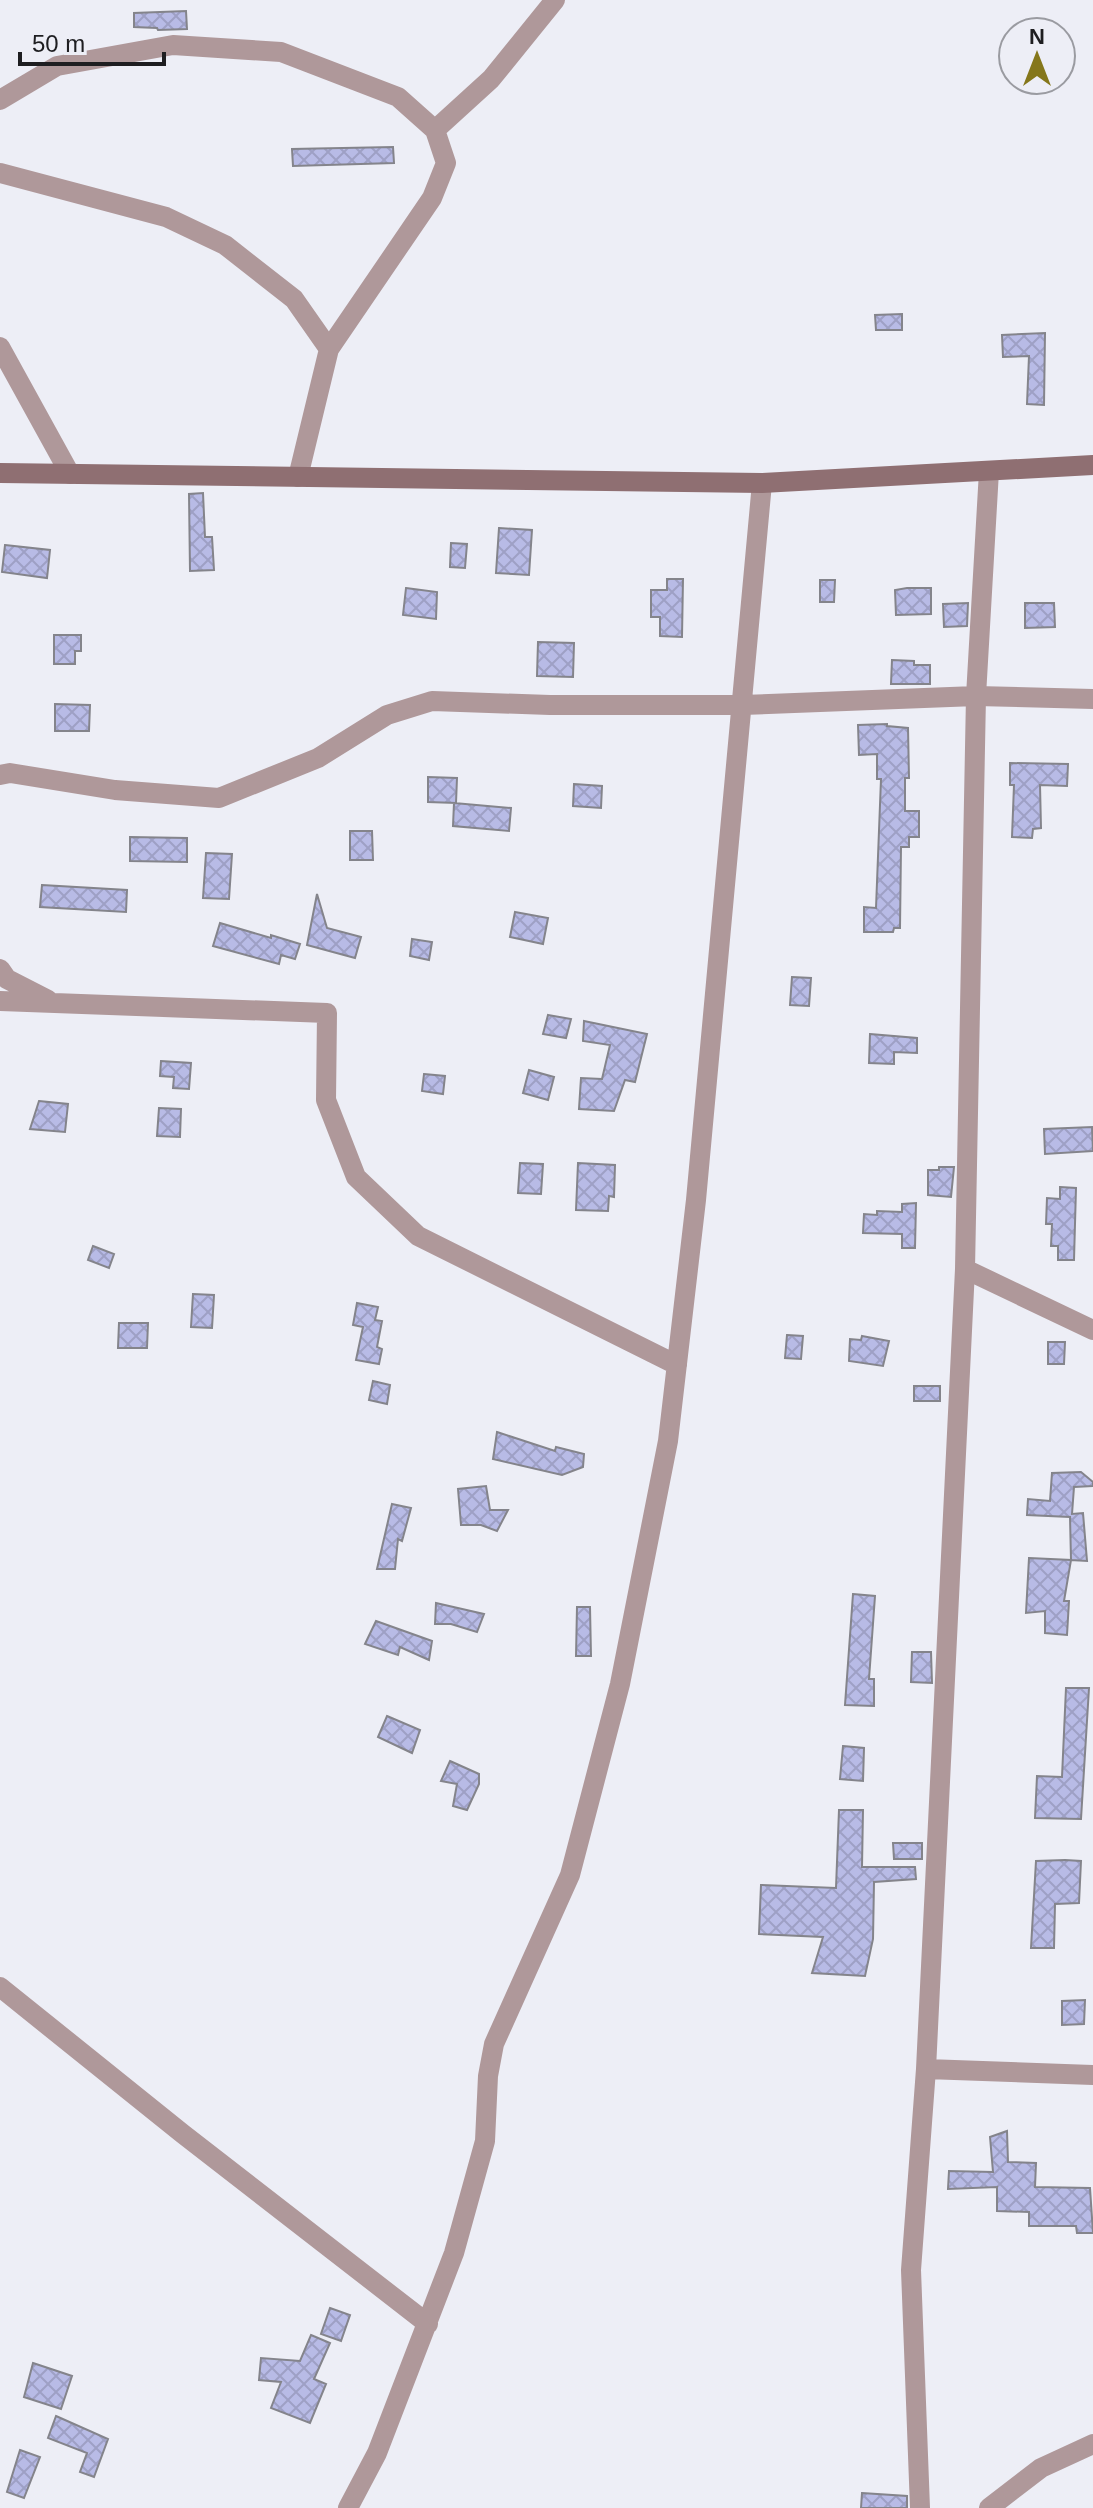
<svg xmlns="http://www.w3.org/2000/svg" width="1093" height="2508" font-family="Helvetica,sans-serif">
<defs>
<pattern id="building-cross-hatch" width="8" height="8" patternUnits="userSpaceOnUse" patternTransform="scale(2)"><rect width="8" height="8" fill="#b8bbe6"/><path d="M0 0l8 8M0 8l8-8" fill="none" stroke="#9ea0c5"/></pattern>
</defs>
<rect width="100%" height="100%" fill="#edeef6"/>
<path fill="url(#building-cross-hatch)" stroke="#84848b" stroke-width="2" d="M 186,11 L 187,29 L 158,30 L 157,28 L 134,27 L 134,13 Z
M 393,147 L 394,163 L 293,166 L 292,149 Z
M 902,314 L 902,330 L 876,330 L 875,315 Z
M 1045,333 L 1044,405 L 1027,404 L 1029,356 L 1003,357 L 1002,335 Z
M 203,493 L 205,537 L 212,537 L 214,570 L 190,571 L 189,494 Z
M 499,528 L 532,530 L 529,575 L 496,573 Z
M 451,543 L 467,544 L 465,568 L 450,567 Z
M 5,545 L 50,550 L 47,578 L 2,572 Z
M 667,579 L 683,579 L 682,637 L 660,636 L 660,617 L 651,617 L 651,590 L 667,590 Z
M 820,580 L 835,580 L 834,602 L 820,602 Z
M 406,588 L 437,592 L 436,619 L 403,615 Z
M 907,588 L 931,588 L 931,614 L 896,615 L 895,590 Z
M 968,603 L 967,626 L 944,627 L 943,604 Z
M 1025,603 L 1054,603 L 1055,627 L 1025,628 Z
M 54,635 L 81,635 L 81,651 L 75,651 L 75,664 L 54,664 Z
M 538,642 L 574,643 L 573,677 L 537,676 Z
M 892,660 L 914,661 L 914,665 L 930,665 L 930,684 L 891,684 Z
M 55,704 L 90,705 L 89,731 L 55,731 Z
M 887,724 L 887,726 L 908,728 L 909,778 L 905,778 L 905,811 L 919,811 L 919,837 L 909,837 L 909,847 L 901,847 L 900,928 L 894,928 L 893,932 L 864,932 L 864,907 L 876,908 L 881,779 L 877,779 L 877,754 L 859,755 L 858,725 Z
M 1010,763 L 1068,764 L 1067,786 L 1040,785 L 1041,828 L 1033,829 L 1032,838 L 1012,837 L 1014,785 L 1010,785 Z
M 428,777 L 457,778 L 456,803 L 428,802 Z
M 574,784 L 602,786 L 601,808 L 573,806 Z
M 454,803 L 511,808 L 509,831 L 453,826 Z
M 350,831 L 372,831 L 373,860 L 350,860 Z
M 130,837 L 187,838 L 187,862 L 130,861 Z
M 206,853 L 232,854 L 229,899 L 203,898 Z
M 42,885 L 127,890 L 126,912 L 40,907 Z
M 317,894 L 327,928 L 361,937 L 355,958 L 307,945 Z
M 515,912 L 548,918 L 543,944 L 510,937 Z
M 220,923 L 271,938 L 271,935 L 300,944 L 295,959 L 281,955 L 279,964 L 213,946 Z
M 412,939 L 432,942 L 429,960 L 410,956 Z
M 792,977 L 811,978 L 809,1006 L 790,1005 Z
M 548,1015 L 571,1019 L 566,1038 L 543,1034 Z
M 584,1021 L 647,1034 L 635,1082 L 625,1080 L 614,1111 L 579,1109 L 581,1078 L 602,1079 L 610,1045 L 583,1041 Z
M 870,1034 L 917,1038 L 917,1053 L 894,1052 L 894,1064 L 869,1063 Z
M 161,1061 L 191,1063 L 189,1089 L 173,1088 L 174,1077 L 160,1076 Z
M 529,1070 L 554,1077 L 548,1100 L 523,1093 Z
M 424,1074 L 445,1076 L 443,1094 L 422,1091 Z
M 39,1101 L 68,1104 L 65,1132 L 30,1129 Z
M 159,1108 L 181,1109 L 180,1137 L 157,1136 Z
M 1092,1127 L 1093,1151 L 1045,1154 L 1044,1129 Z
M 520,1163 L 543,1164 L 541,1194 L 518,1193 Z
M 578,1163 L 615,1165 L 614,1197 L 609,1196 L 608,1211 L 576,1210 Z
M 939,1167 L 954,1167 L 951,1197 L 928,1195 L 928,1170 L 939,1170 Z
M 1060,1187 L 1076,1188 L 1074,1260 L 1058,1260 L 1058,1246 L 1051,1246 L 1052,1224 L 1046,1224 L 1047,1198 L 1060,1199 Z
M 916,1203 L 915,1248 L 902,1248 L 902,1234 L 863,1233 L 864,1214 L 877,1215 L 877,1211 L 902,1212 L 902,1204 Z
M 93,1246 L 114,1254 L 109,1268 L 88,1260 Z
M 193,1294 L 214,1295 L 212,1328 L 191,1327 Z
M 357,1303 L 378,1307 L 375,1320 L 382,1321 L 377,1347 L 382,1349 L 379,1364 L 356,1360 L 363,1327 L 353,1325 Z
M 119,1323 L 148,1323 L 147,1348 L 118,1348 Z
M 787,1335 L 803,1336 L 801,1359 L 785,1358 Z
M 862,1336 L 889,1341 L 883,1366 L 849,1361 L 850,1339 L 861,1340 Z
M 1048,1342 L 1065,1342 L 1064,1364 L 1048,1364 Z
M 373,1381 L 390,1385 L 387,1404 L 369,1400 Z
M 914,1386 L 940,1386 L 940,1401 L 914,1401 Z
M 497,1432 L 555,1451 L 556,1447 L 584,1454 L 583,1467 L 562,1475 L 493,1459 Z
M 1081,1472 L 1093,1482 L 1093,1486 L 1074,1487 L 1072,1514 L 1083,1513 L 1087,1561 L 1071,1560 L 1070,1517 L 1027,1515 L 1028,1499 L 1050,1501 L 1052,1473 Z
M 486,1486 L 490,1510 L 508,1510 L 497,1531 L 481,1525 L 461,1525 L 458,1489 Z
M 392,1504 L 411,1508 L 402,1541 L 398,1539 L 395,1569 L 377,1569 Z
M 1029,1558 L 1071,1560 L 1064,1601 L 1069,1601 L 1067,1635 L 1045,1633 L 1045,1611 L 1026,1613 Z
M 853,1594 L 875,1596 L 869,1679 L 874,1679 L 874,1706 L 845,1705 Z
M 436,1603 L 484,1614 L 477,1632 L 451,1624 L 435,1624 Z
M 577,1607 L 590,1607 L 591,1656 L 576,1656 Z
M 376,1621 L 432,1641 L 429,1660 L 400,1647 L 398,1655 L 365,1644 Z
M 912,1652 L 931,1652 L 932,1683 L 911,1682 Z
M 1066,1688 L 1089,1688 L 1081,1819 L 1035,1818 L 1037,1776 L 1062,1777 Z
M 387,1716 L 420,1730 L 412,1753 L 378,1737 Z
M 843,1746 L 864,1748 L 863,1781 L 840,1779 Z
M 450,1761 L 479,1774 L 479,1784 L 467,1810 L 453,1806 L 457,1784 L 441,1781 Z
M 839,1810 L 863,1810 L 862,1867 L 915,1867 L 916,1879 L 874,1882 L 873,1939 L 865,1976 L 812,1973 L 823,1937 L 759,1934 L 761,1885 L 836,1888 Z
M 893,1843 L 922,1843 L 922,1859 L 894,1859 Z
M 1065,1860 L 1081,1861 L 1079,1903 L 1055,1904 L 1054,1948 L 1031,1948 L 1036,1861 Z
M 1085,2000 L 1084,2024 L 1062,2025 L 1062,2001 Z
M 1007,2131 L 1008,2162 L 1036,2163 L 1035,2187 L 1090,2188 L 1093,2233 L 1077,2233 L 1076,2226 L 1029,2226 L 1029,2212 L 997,2211 L 997,2187 L 948,2189 L 949,2171 L 993,2172 L 990,2137 Z
M 330,2308 L 350,2315 L 341,2341 L 321,2334 Z
M 311,2335 L 330,2343 L 314,2379 L 326,2384 L 310,2423 L 271,2408 L 281,2382 L 259,2380 L 261,2358 L 300,2361 Z
M 33,2363 L 72,2376 L 61,2409 L 24,2397 Z
M 56,2416 L 108,2439 L 94,2477 L 80,2472 L 87,2453 L 48,2438 Z
M 20,2450 L 40,2457 L 24,2498 L 7,2492 Z
M 862,2493 L 907,2496 L 907,2508 L 861,2508 Z"/>
<g fill="none" stroke-linecap="round" stroke-linejoin="round">
<path stroke="#af989a" stroke-width="20" d="M 0,100 L 57,66 L 173,45 L 281,52 L 398,97 L 435,130 L 446,163 L 432,198 L 329,349
M 435,130 L 491,79 L 555,0
M 0,173 L 166,217 L 225,245 L 294,299 L 329,349 L 298,477
M 0,347 L 70,474
M 0,775 L 10,773 L 115,790 L 219,798 L 318,758 L 387,715 L 432,701 L 550,705 L 742,705 L 976,696 L 1093,699
M 0,969 L 7,979 L 48,1000
M 0,1001 L 327,1013 L 326,1100 L 356,1177 L 418,1236 L 677,1365
M 965,1269 L 1093,1330
M 0,1987 L 183,2134 L 428,2324
M 926,2069 L 1093,2075
M 348,2508 L 377,2453 L 454,2253 L 485,2141 L 488,2076 L 494,2044 L 570,1875 L 620,1684 L 668,1441 L 696,1200 L 762,483
M 920,2508 L 911,2270 L 926,2069 L 965,1269 L 976,696 L 989,471
M 989,2508 L 1041,2468 L 1093,2444"/>
<path stroke="#8f6f72" stroke-width="20" d="M 0,473 L 762,483 L 1093,465"/>
</g>
<g transform="translate(1037 56)"><circle r="38" fill="#edeef6" stroke="#9a9ba1" stroke-width="2"/>
<path d="M0-6L14 30L0 20L-14 30Z" fill="#85771b"/>
<text y="-12" font-size="22" font-weight="bold" text-anchor="middle" fill="#1e1e21">N</text>
</g>
<path d="M20 52v12h144v-12" fill="none" stroke="#1e1e21" stroke-width="4"/>
<text x="32" y="52" font-size="24" fill="#1e1e21" stroke="#edeef6" stroke-width="6" paint-order="stroke">50 m</text>
</svg>
